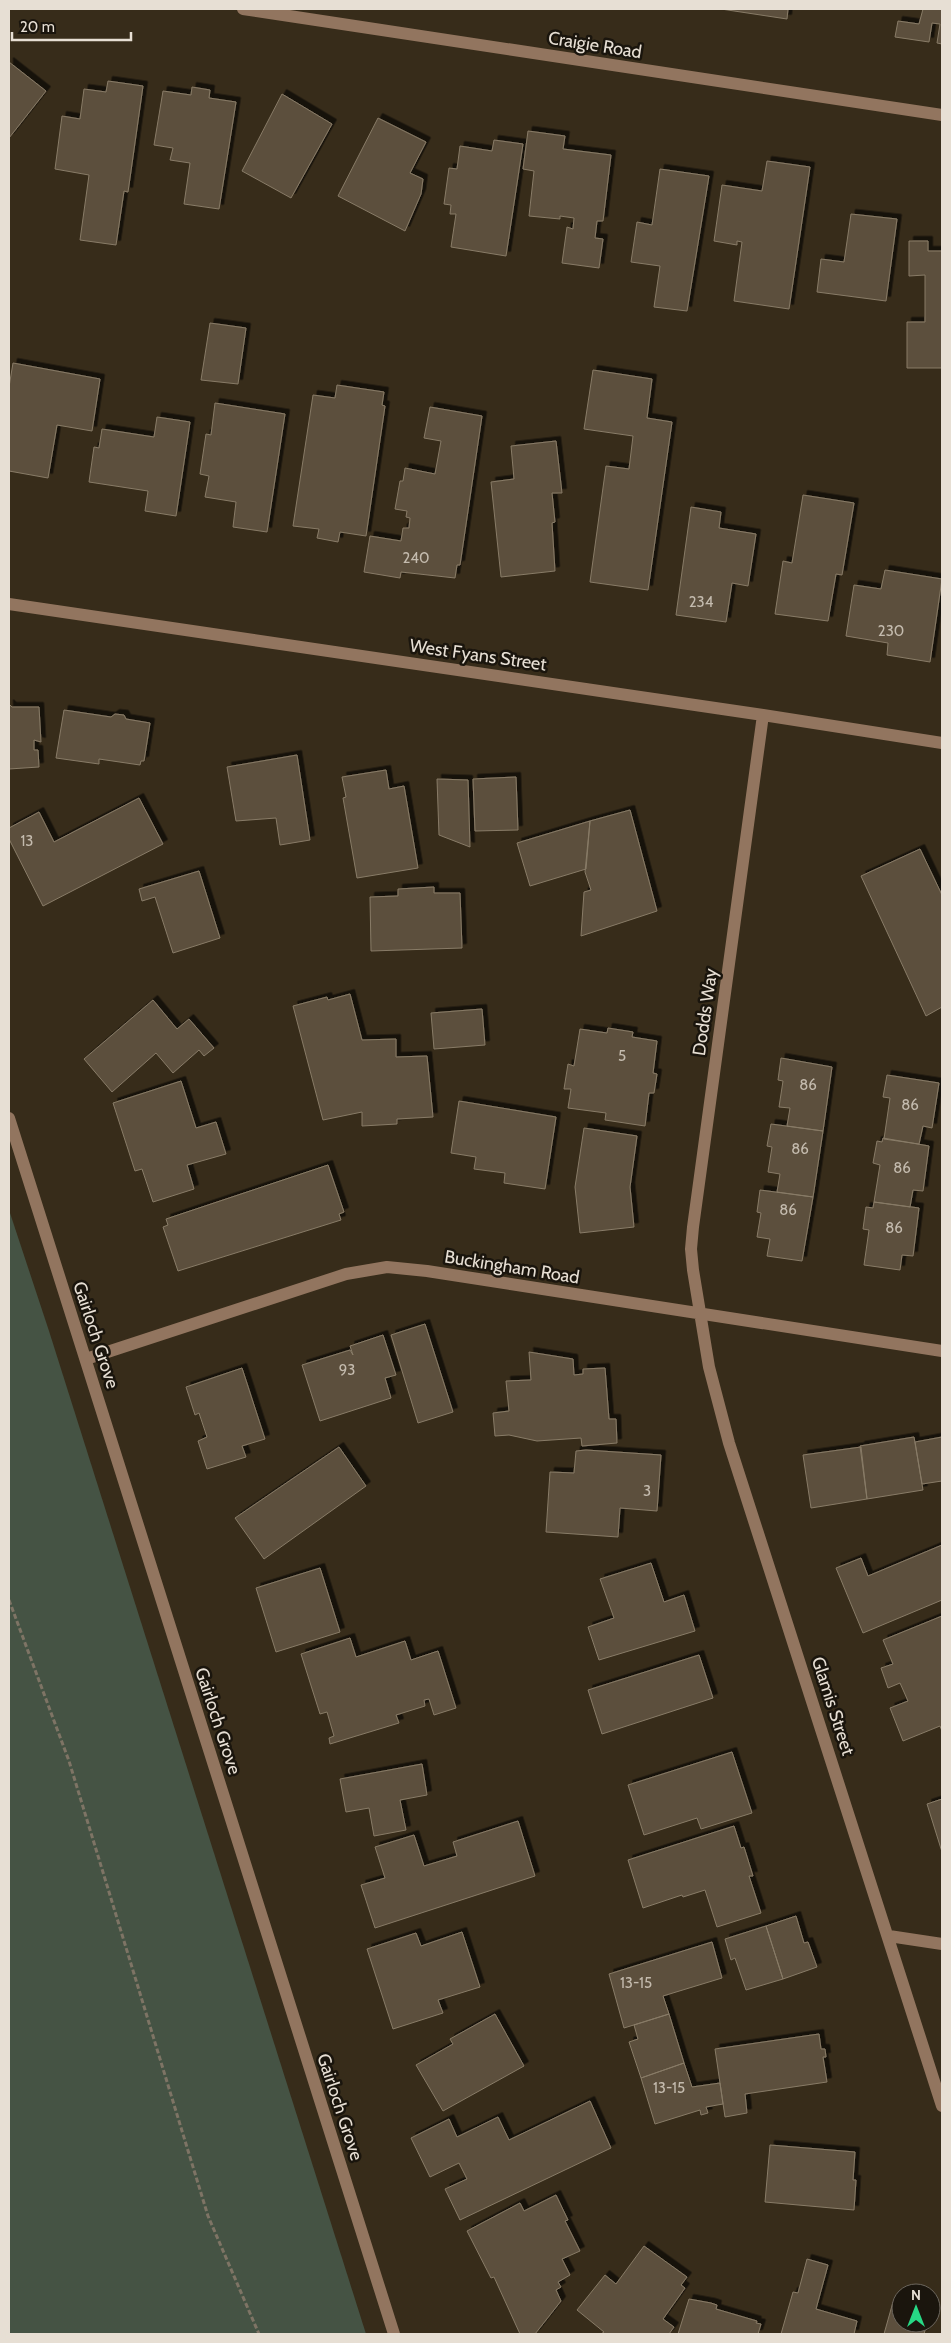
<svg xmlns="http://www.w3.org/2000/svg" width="951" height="2343" font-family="Cabin,sans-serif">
<defs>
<filter id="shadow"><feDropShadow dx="4.5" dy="-4.5" stdDeviation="0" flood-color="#0009"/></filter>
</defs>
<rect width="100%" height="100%" fill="#372c1a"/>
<path fill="#455344" d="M 9,1210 L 49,1331 L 366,2334 L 9,2334 Z"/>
<path fill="#5c503d" stroke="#887b67" filter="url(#shadow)" d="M 721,9 L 788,9 L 787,19 Z
M 923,9 L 942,9 L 942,44 L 937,43 L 940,24 L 932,23 L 929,42 L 895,37 L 898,21 L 919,24 Z
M 9,62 L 46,91 L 9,138 Z
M 108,81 L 143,86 L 128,192 L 124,191 L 116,245 L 80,240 L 89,175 L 55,169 L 62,116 L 80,119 L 84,89 L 106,92 Z
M 192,87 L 210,90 L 209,98 L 236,102 L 219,209 L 184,204 L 190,163 L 170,160 L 173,148 L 154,145 L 163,91 L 191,95 Z
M 282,94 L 332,124 L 291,198 L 242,171 Z
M 378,118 L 426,142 L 410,173 L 423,179 L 421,194 L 405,231 L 338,196 Z
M 528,131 L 565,136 L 563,149 L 611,155 L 603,221 L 597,221 L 595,238 L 603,239 L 599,268 L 562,263 L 567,227 L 573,229 L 574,218 L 560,216 L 560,219 L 529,216 L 534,171 L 523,169 Z
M 494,140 L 523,144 L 506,256 L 451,247 L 456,214 L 450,214 L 451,205 L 444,204 L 449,168 L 457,169 L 460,146 L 492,151 Z
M 767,161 L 810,167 L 789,309 L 734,301 L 742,242 L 737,241 L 737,245 L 714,241 L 722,185 L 762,191 Z
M 660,169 L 709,176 L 687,311 L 654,307 L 660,266 L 631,262 L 637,222 L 652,225 Z
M 851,214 L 897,219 L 886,301 L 817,292 L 821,259 L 844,262 Z
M 909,241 L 928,241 L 928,251 L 942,251 L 942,368 L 907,368 L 907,322 L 925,322 L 925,275 L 909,276 Z
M 210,323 L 246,328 L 238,384 L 201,380 Z
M 13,363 L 100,379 L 92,431 L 57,425 L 48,478 L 9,471 L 9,387 Z
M 593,370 L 652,379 L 647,418 L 672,422 L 648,590 L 590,582 L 606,466 L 629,469 L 633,436 L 584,429 Z
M 337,385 L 384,392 L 382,405 L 385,406 L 366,536 L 340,532 L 338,542 L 317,538 L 319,529 L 293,526 L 313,395 L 335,398 Z
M 215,403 L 285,414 L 267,532 L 233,527 L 236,502 L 205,497 L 209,476 L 200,474 L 206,434 L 211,435 Z
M 430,407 L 482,416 L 460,565 L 457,565 L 455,578 L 401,572 L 400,578 L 364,572 L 370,536 L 401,541 L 403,528 L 409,528 L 410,518 L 406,517 L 407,511 L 395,509 L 400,481 L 403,481 L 405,468 L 435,474 L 441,441 L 424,438 Z
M 157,417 L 190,422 L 176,516 L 145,511 L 148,491 L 89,482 L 94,447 L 99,448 L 102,429 L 154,437 Z
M 556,441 L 562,493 L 552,493 L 555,522 L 552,523 L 555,571 L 501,577 L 491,482 L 514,479 L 511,446 Z
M 803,495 L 854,503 L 842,575 L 836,574 L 828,621 L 775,614 L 783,561 L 792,563 Z
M 691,507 L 721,512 L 719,528 L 756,534 L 748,586 L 732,583 L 726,622 L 676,615 Z
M 885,570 L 942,579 L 930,662 L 887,655 L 888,643 L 846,636 L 854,585 L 881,589 Z
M 9,704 L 12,707 L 39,707 L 41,742 L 34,740 L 34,750 L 38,750 L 39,767 L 9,769 Z
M 64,710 L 111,717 L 115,714 L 124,715 L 126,719 L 150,723 L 144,761 L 141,761 L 140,765 L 99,759 L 99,764 L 56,758 Z
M 297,755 L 310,840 L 280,845 L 276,818 L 236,821 L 227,767 Z
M 386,770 L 389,789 L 404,786 L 418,868 L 357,878 L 343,798 L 346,797 L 342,777 Z
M 516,777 L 518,830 L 475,831 L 473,779 Z
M 437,779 L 468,780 L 470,847 L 439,835 Z
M 139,798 L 163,844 L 43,906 L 9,839 L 9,828 L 39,812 L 54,842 Z
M 630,810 L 657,911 L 581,936 L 584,892 L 591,890 L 585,872 L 590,821 Z
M 590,821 L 586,869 L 530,886 L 517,843 Z
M 920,849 L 942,895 L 942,1007 L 926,1016 L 861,876 Z
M 199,871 L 220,938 L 173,953 L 155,897 L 142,901 L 139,889 Z
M 434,887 L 434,893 L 460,893 L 462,948 L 371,951 L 370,897 L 398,896 L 398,889 Z
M 350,994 L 362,1040 L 396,1039 L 396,1057 L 427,1056 L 433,1117 L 397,1119 L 397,1124 L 362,1126 L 362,1112 L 323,1120 L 293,1006 L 327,997 L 328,1000 Z
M 153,1000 L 177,1029 L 189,1019 L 214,1048 L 204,1056 L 199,1050 L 173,1073 L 156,1053 L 112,1092 L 84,1059 Z
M 482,1009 L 485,1045 L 434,1049 L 431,1013 Z
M 608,1028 L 633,1032 L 632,1037 L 657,1041 L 653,1073 L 657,1074 L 654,1093 L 649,1093 L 645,1126 L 605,1120 L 606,1113 L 568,1108 L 571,1089 L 564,1089 L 568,1064 L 574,1066 L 580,1029 L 607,1033 Z
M 781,1058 L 832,1067 L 823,1131 L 787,1126 L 790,1108 L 779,1107 L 783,1081 L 778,1080 Z
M 887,1075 L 939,1083 L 932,1128 L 923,1126 L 919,1144 L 884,1139 L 890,1098 L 883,1097 Z
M 181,1081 L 196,1128 L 216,1122 L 226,1154 L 187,1165 L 194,1189 L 153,1202 L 142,1169 L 135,1171 L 113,1103 Z
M 459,1101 L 556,1117 L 545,1189 L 504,1183 L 505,1173 L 474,1169 L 476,1157 L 451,1153 Z
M 771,1124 L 823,1131 L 813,1197 L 777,1192 L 780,1174 L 768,1172 L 772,1147 L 767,1146 Z
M 584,1128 L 637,1136 L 630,1187 L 634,1227 L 580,1233 L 575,1187 Z
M 883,1138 L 929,1146 L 923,1191 L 913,1190 L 910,1207 L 874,1202 L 880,1165 L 873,1163 L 877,1141 L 882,1142 Z
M 328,1165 L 344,1212 L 339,1214 L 341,1220 L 178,1271 L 163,1227 L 168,1225 L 166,1219 Z
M 760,1190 L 813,1197 L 802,1261 L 767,1256 L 770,1239 L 757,1237 L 761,1213 L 757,1212 Z
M 874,1202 L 919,1208 L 913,1256 L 902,1255 L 900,1270 L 864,1265 L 869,1230 L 863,1229 L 866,1207 L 873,1208 Z
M 425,1324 L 453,1412 L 418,1423 L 391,1335 Z
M 383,1335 L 396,1375 L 385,1378 L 391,1398 L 320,1421 L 302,1365 L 350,1350 L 353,1355 L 350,1346 Z
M 529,1352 L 573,1359 L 574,1375 L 583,1374 L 583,1369 L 605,1368 L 609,1419 L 616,1419 L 617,1443 L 582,1446 L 581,1438 L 537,1441 L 509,1435 L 495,1436 L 493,1413 L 509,1411 L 506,1381 L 531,1380 Z
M 242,1368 L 265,1439 L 242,1446 L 246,1457 L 207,1469 L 198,1441 L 207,1437 L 199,1413 L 195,1415 L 186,1387 Z
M 914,1437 L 923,1490 L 867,1499 L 860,1446 Z
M 942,1437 L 942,1481 L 922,1484 L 915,1442 Z
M 339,1447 L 366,1486 L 264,1559 L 235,1518 Z
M 861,1447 L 867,1499 L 811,1508 L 803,1455 Z
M 586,1450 L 661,1455 L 657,1511 L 620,1508 L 618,1537 L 546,1532 L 550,1472 L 574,1473 L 576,1451 Z
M 942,1545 L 942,1600 L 863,1633 L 836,1568 L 861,1558 L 868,1576 Z
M 651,1563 L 664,1602 L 684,1595 L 695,1631 L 599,1660 L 588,1627 L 614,1618 L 600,1579 Z
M 320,1568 L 340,1632 L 276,1652 L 256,1588 Z
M 942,1616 L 942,1731 L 940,1726 L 903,1741 L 890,1708 L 908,1701 L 900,1683 L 888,1688 L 881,1668 L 893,1664 L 883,1640 Z
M 350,1638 L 356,1657 L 405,1641 L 411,1660 L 438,1651 L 456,1708 L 434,1715 L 429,1699 L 424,1700 L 425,1706 L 396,1715 L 399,1723 L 330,1744 L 329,1738 L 334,1736 L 327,1712 L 320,1714 L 301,1654 Z
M 699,1655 L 713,1698 L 602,1734 L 588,1690 Z
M 732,1752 L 752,1813 L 701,1829 L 697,1818 L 644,1835 L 628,1785 Z
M 422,1764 L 427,1795 L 400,1800 L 406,1830 L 374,1836 L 369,1808 L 346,1812 L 340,1779 Z
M 942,1799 L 942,1852 L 927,1804 Z
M 518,1821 L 535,1876 L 375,1928 L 361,1885 L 385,1878 L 375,1847 L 414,1835 L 424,1866 L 457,1856 L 453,1842 Z
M 734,1826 L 741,1848 L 744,1847 L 753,1876 L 749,1876 L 761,1913 L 717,1927 L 705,1890 L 683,1897 L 682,1895 L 643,1908 L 628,1860 Z
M 796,1916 L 804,1943 L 808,1942 L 817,1967 L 783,1979 L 766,1926 Z
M 766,1926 L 783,1979 L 746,1990 L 735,1958 L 731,1960 L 725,1939 Z
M 462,1932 L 480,1987 L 438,2000 L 443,2013 L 393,2029 L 367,1949 L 416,1933 L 421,1946 Z
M 712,1942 L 722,1978 L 663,1996 L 669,2014 L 624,2028 L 609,1974 Z
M 495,2014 L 524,2066 L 443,2111 L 416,2065 L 453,2044 L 450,2039 Z
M 669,2014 L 684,2063 L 641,2078 L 629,2042 L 638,2039 L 634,2025 Z
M 819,2034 L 821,2049 L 825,2049 L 826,2057 L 823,2057 L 827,2082 L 745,2094 L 747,2113 L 725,2117 L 715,2049 Z
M 684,2063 L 692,2087 L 720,2083 L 723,2104 L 706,2107 L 708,2113 L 701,2115 L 700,2110 L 655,2124 L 641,2078 Z
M 590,2101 L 611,2148 L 460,2220 L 445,2189 L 467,2179 L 459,2163 L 430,2177 L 411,2138 L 449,2119 L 457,2137 L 498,2117 L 509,2140 Z
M 770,2145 L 855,2152 L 853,2180 L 856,2180 L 854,2210 L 765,2202 Z
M 556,2195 L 568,2220 L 565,2221 L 580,2251 L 562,2259 L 570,2275 L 558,2282 L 561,2287 L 556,2290 L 561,2301 L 535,2334 L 520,2334 L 494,2277 L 491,2278 L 467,2231 L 520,2203 L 524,2211 Z
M 644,2246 L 687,2277 L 681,2285 L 685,2288 L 663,2319 L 674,2327 L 669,2334 L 601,2334 L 604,2332 L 577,2310 L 605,2275 L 616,2284 Z
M 807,2259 L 828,2265 L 816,2309 L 857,2321 L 854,2334 L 781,2334 L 793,2292 L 798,2293 Z
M 689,2299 L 711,2303 L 717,2305 L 716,2309 L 757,2321 L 756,2323 L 761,2324 L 758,2334 L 678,2334 Z
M 893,2302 L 901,2304 L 901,2323 L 927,2323 L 924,2334 L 884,2334 Z"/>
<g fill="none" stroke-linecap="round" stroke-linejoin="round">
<path stroke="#7e7465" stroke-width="3" stroke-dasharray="5 2.5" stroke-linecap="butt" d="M 9,1600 L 69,1761 L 208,2216 L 259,2334"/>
<path stroke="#92755f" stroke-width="12" d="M 243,9 L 942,115
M 9,604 L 763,715 L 942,743
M 763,715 L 693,1227 L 691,1249 L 693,1270 L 709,1367 L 729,1443 L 942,2106
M 9,1118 L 394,2334
M 86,1359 L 346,1274 L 387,1267 L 427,1271 L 942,1351
M 889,1936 L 942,1944"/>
</g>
<g text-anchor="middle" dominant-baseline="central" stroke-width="5" stroke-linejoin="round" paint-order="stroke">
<g font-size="15" fill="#c4bbae">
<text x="416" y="558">240</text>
<text x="701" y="602">234</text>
<text x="891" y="631">230</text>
<text x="27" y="841">13</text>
<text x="622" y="1056">5</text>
<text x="808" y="1085">86</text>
<text x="910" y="1105">86</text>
<text x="800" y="1149">86</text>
<text x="902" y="1168">86</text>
<text x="788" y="1210">86</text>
<text x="894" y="1228">86</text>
<text x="347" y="1370">93</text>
<text x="647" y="1491">3</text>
<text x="636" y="1983">13-15</text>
<text x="669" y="2088">13-15</text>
</g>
<g font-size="18" fill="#e7dfd4" stroke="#1a150d">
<text transform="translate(595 45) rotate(9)">Craigie Road</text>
<text transform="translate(478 655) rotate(8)">West Fyans Street</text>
<text transform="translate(705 1012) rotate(-82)">Dodds Way</text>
<text transform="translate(512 1267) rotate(9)">Buckingham Road</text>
<text transform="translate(96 1335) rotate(72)">Gairloch Grove</text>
<text transform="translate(833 1706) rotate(72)">Glamis Street</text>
<text transform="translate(218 1721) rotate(72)">Gairloch Grove</text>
<text transform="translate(340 2107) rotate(72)">Gairloch Grove</text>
</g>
</g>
<rect width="951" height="2343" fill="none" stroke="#e7dfd4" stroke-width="20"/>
<g transform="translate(916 2308)"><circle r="24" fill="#1a150d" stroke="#6c665d"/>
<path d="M0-4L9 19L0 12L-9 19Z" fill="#27d885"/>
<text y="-8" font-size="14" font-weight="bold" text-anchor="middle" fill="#e7dfd4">N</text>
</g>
<path d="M12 32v8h119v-8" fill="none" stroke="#e7dfd4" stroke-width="2.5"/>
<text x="20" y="32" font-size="15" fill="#e7dfd4" stroke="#1a150d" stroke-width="4" paint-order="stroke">20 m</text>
</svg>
